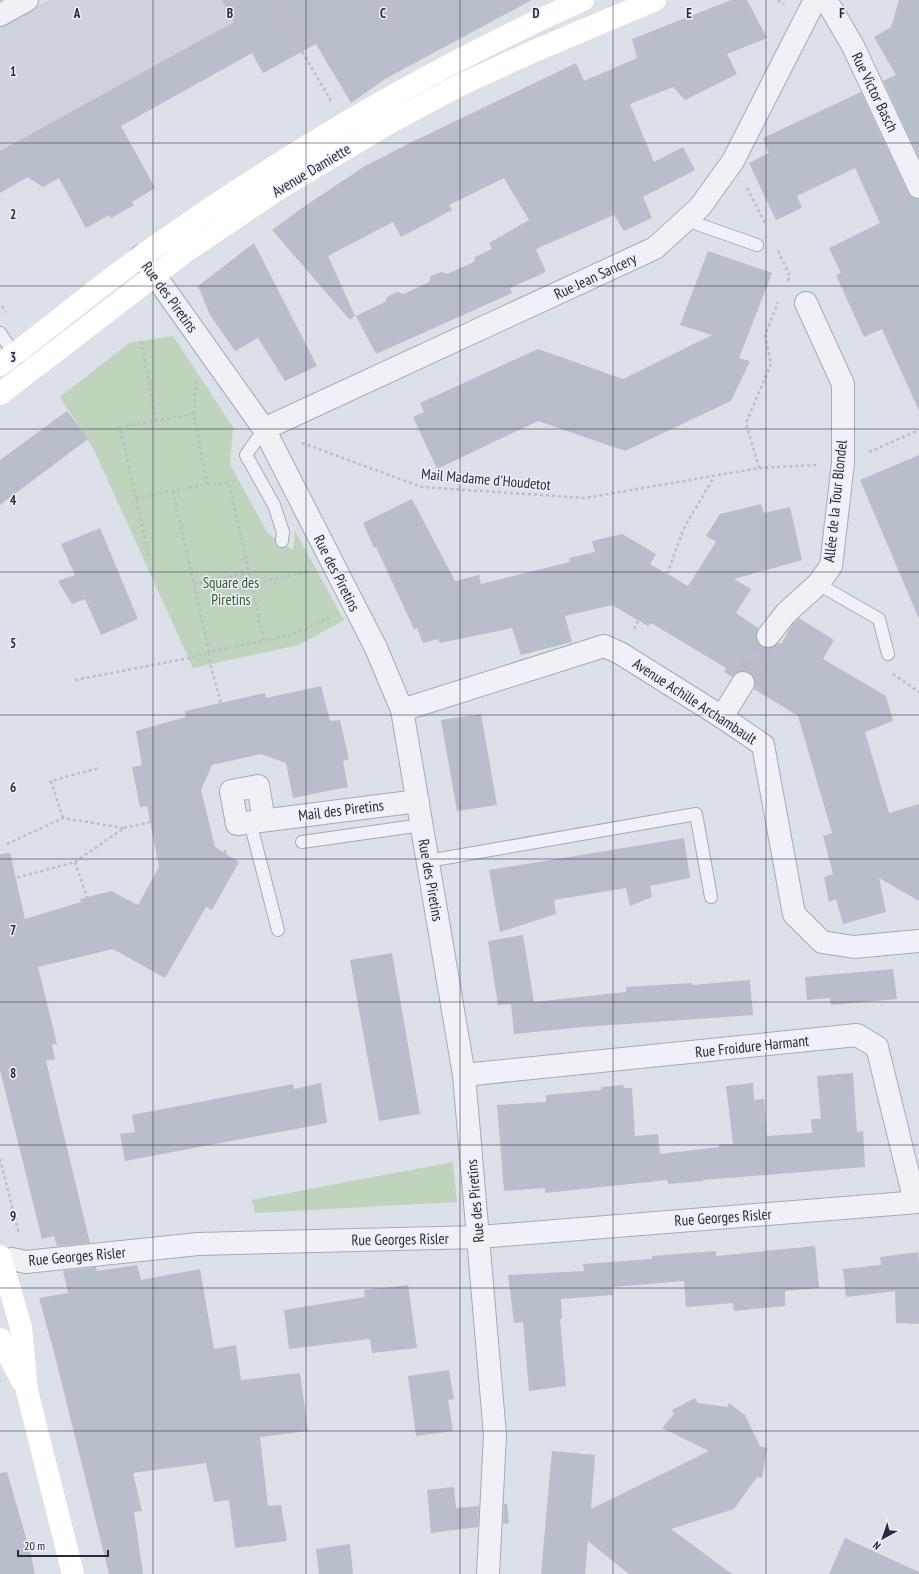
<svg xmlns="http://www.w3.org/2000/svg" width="919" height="1574" font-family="'PT Sans Narrow',sans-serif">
<rect width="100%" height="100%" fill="#dce0e8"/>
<path fill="#ced2dd" d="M 48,0 L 260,0 L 292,57 L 263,73 L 252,53 L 121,126 L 155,188 L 132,201 L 134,205 L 111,218 L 109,215 L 86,228 L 59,178 L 44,186 L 38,184 L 33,175 L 0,193 L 0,28 Z"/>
<path fill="#c0d3bd" d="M 173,336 L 233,427 L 230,464 L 268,534 L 293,550 L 295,531 L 344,620 L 299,645 L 193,668 L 94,450 L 60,397 L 129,343 Z
M 453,1162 L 457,1202 L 255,1213 L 252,1200 Z"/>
<path fill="#b9becb" d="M 222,0 L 532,0 L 385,79 L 351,103 L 316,44 L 263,73 L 252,53 L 121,126 L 155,188 L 132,202 L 134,205 L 111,218 L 109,215 L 86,228 L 59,178 L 43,187 L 27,177 L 0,193 L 0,151 L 234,22 Z
M 731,0 L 747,0 L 767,38 L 727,54 L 737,74 L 685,100 L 673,87 L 630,104 L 654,162 L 683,147 L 695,170 L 643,197 L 652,218 L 624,231 L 614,215 L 536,249 L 546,272 L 510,288 L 512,293 L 376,354 L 356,316 L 385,302 L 387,297 L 397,292 L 404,294 L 429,282 L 431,276 L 441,272 L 447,274 L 474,262 L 475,257 L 492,249 L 489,243 L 529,220 L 504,178 L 449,205 L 452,210 L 401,237 L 393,222 L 328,256 L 355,316 L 350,320 L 272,230 L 302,208 L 365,166 L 414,141 L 576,63 L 584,81 L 637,58 L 632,39 Z
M 899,0 L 919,0 L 919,158 L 883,81 L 896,75 L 874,37 L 891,27 Z
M 861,92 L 908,192 L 912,197 L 919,199 L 919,411 L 882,329 L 864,337 L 836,275 L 841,273 L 829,248 L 880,223 L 855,168 L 797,196 L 802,208 L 776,220 L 749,163 L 769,153 L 763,138 Z
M 254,243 L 317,366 L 285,381 L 258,338 L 235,351 L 210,315 L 198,286 Z
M 708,251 L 772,273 L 739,358 L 750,361 L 731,401 L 625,451 L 538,421 L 437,469 L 413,417 L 424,412 L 420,403 L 538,349 L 623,379 L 712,335 L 680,325 Z
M 67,411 L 88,439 L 0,505 L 0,460 Z
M 919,455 L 919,619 L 860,480 Z
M 412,499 L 455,581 L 479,575 L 481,584 L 570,562 L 569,558 L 595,552 L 592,541 L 622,534 L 656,554 L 650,564 L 688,586 L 716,542 L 706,536 L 720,514 L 761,504 L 764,513 L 790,507 L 802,560 L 734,579 L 751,589 L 736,613 L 758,628 L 756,635 L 757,641 L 761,646 L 767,648 L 773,647 L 779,642 L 781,644 L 792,625 L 799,618 L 834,640 L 823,659 L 886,696 L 893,721 L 865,732 L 889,813 L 919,804 L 919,901 L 879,878 L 886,912 L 843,924 L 836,899 L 829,902 L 824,877 L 833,874 L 823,836 L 832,833 L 798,716 L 754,689 L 755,684 L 754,677 L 749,672 L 744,671 L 737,672 L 732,677 L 724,672 L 726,668 L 651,623 L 648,626 L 612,605 L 565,616 L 572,642 L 521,655 L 512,628 L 440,643 L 438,639 L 423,643 L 417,628 L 414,629 L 376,547 L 374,548 L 363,523 Z
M 100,528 L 138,619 L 101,635 L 85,599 L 72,604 L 58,581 L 75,575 L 61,544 Z
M 321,686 L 330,721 L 340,720 L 349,759 L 343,761 L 348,787 L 293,798 L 286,763 L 261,754 L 212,765 L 201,790 L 215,847 L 239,862 L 212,910 L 206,907 L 165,978 L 113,949 L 38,967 L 57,1044 L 52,1045 L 55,1059 L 46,1061 L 90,1243 L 57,1246 L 54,1236 L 42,1239 L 0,1070 L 0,854 L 10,853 L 25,919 L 81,902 L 80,899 L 111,891 L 138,905 L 159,867 L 147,806 L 140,807 L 132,767 L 142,765 L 136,731 L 186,717 L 185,711 L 265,693 L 266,698 Z
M 481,714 L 497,805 L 457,811 L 441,720 Z
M 684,838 L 690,878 L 650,886 L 652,897 L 630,906 L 626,888 L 554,900 L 556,914 L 500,932 L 489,870 Z
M 523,935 L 534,1002 L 626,992 L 626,987 L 692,983 L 692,985 L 750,980 L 753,1015 L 583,1027 L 514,1034 L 511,1004 L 498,1005 L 488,941 Z
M 392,953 L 420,1114 L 379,1121 L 350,960 Z
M 893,969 L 897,999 L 831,1005 L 830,998 L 807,1000 L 805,977 Z
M 853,1073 L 857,1132 L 863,1131 L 865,1167 L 703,1180 L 703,1181 L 668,1184 L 667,1180 L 545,1193 L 545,1188 L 504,1191 L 497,1105 L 546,1102 L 546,1095 L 601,1090 L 601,1087 L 623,1085 L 624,1088 L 632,1088 L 635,1136 L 658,1134 L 660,1154 L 719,1147 L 719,1144 L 733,1144 L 726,1086 L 753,1083 L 754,1100 L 764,1099 L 767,1136 L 812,1133 L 811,1119 L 821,1119 L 817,1076 Z
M 321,1083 L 327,1123 L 125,1161 L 120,1134 L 135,1132 L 132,1115 L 293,1084 L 294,1089 Z
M 815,1246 L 819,1288 L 785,1291 L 785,1306 L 734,1311 L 733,1303 L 686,1307 L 684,1281 L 612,1287 L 613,1295 L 561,1299 L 562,1319 L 560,1319 L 566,1386 L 529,1391 L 523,1322 L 514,1323 L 508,1275 L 584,1271 L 583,1264 L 652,1259 L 652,1256 L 716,1251 L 716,1256 Z
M 918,1252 L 919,1264 L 919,1324 L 896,1323 L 895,1291 L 846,1297 L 843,1269 L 881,1265 L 880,1257 Z
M 137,1265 L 141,1280 L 200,1269 L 214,1349 L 236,1345 L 241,1380 L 300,1373 L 308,1431 L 260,1437 L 268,1506 L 281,1505 L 287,1541 L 235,1548 L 229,1500 L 214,1502 L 206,1463 L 133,1473 L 142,1511 L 134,1512 L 143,1574 L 109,1574 L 54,1352 L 39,1298 L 68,1293 L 63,1271 L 96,1267 L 97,1271 Z
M 408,1285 L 417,1348 L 372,1353 L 370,1339 L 289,1349 L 284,1310 L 365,1297 L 364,1290 Z
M 449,1370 L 454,1399 L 448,1400 L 453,1431 L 416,1436 L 408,1376 Z
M 695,1398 L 698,1403 L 727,1407 L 729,1403 L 745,1415 L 760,1446 L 767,1448 L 762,1478 L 757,1477 L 734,1509 L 671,1529 L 732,1574 L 629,1574 L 588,1541 L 585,1574 L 541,1574 L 552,1451 L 595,1455 L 591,1509 L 709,1451 L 662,1428 L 674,1414 L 672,1410 Z
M 7,1472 L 30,1551 L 35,1574 L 0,1574 L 0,1473 Z
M 454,1487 L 456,1508 L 479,1506 L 478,1527 L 431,1533 L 427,1490 Z
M 504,1504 L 507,1504 L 509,1523 L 503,1524 Z
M 845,1538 L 919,1572 L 919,1574 L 829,1574 Z
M 350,1544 L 353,1574 L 319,1574 L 316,1549 Z"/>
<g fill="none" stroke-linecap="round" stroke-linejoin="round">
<path stroke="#b7bcc6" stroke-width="22" stroke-dasharray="22 11" stroke-linecap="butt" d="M 743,683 L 768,636"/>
<g stroke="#a5aab6" stroke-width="14">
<path id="lane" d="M 686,220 L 757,245
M 0,333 L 17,358
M 264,429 L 246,455 L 274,505 L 283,532 L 282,541
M 818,584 L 879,619 L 888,654
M 250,822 L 278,930
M 302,842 L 422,825
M 428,861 L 696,814 L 711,897"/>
</g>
<g stroke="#a5aab6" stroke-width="24">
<path id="street" d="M 826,0 L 853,46 L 919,187
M 0,15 L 27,0
M 141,256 L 264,429 L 376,648 L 402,710 L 464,1075 L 495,1435 L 488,1574
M 264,429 L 655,248 L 700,207 L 733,161 L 815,0
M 768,636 L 786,613 L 818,584 L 831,566 L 843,463 L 843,384 L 806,303
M 402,710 L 604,646 L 620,653 L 722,717 L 763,745 L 794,914 L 822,942 L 854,947 L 919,941
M 722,717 L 743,683
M 264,820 L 258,786 L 231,791 L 237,824 L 418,801
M 464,1075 L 857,1035 L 877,1047 L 915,1202
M 2,1261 L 12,1259 L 26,1262 L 198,1244 L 479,1237 L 919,1202"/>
</g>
<path stroke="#bbbec7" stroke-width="2.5" stroke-dasharray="3 3" stroke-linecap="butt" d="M 272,0 L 331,101
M 778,0 L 784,4
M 747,188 L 766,225
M 778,251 L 790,276 L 787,283
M 2,306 L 6,312
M 141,341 L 156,420
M 194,414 L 196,381
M 302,443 L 422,487 L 585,498 L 759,468 L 816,465
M 869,452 L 919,430
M 759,468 L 746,423 L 771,364 L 765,335 L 778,302
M 207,484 L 229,483 L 264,641
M 173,491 L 209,652 L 292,635 L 330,617
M 136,498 L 207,484 L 194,414 L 120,427 L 150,560
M 667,574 L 684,528 L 714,477
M 194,584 L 249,573
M 252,584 L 308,572
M 634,629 L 638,621
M 893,674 L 919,692
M 75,680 L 189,658 L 209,652 L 210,664 L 221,703
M 63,818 L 51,781 L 98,768
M 124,828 L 150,822
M 7,844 L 63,818 L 124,828 L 75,862 L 16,878
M 224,853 L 227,848
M 75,862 L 87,897
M 0,1159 L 19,1234"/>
<use href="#lane" stroke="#f0f1f6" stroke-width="12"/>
<use href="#street" stroke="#f0f1f6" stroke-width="22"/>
<path stroke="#fff" stroke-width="22" d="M 0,365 C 48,329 94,290 143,255 C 280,157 429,69 583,0
M 0,394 L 185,252 L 280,188 L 389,123 L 460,85 L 532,52 L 655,0
M 0,1256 L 21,1327 L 27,1391 L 73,1574
M 0,1339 L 22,1381"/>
</g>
<path fill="none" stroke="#252b40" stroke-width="1" stroke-opacity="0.55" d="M 153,0 L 153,1574M 306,0 L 306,1574M 460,0 L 460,1574M 613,0 L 613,1574M 766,0 L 766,1574M 0,143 L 919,143M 0,286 L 919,286M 0,429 L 919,429M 0,572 L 919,572M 0,715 L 919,715M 0,859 L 919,859M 0,1002 L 919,1002M 0,1145 L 919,1145M 0,1288 L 919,1288M 0,1431 L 919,1431"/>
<g text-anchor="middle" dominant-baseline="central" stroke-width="3" stroke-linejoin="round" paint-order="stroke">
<g font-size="15" fill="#252b40" stroke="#eceff6">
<text transform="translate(875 92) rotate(64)">Rue Victor Basch</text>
<text transform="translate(311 170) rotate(-31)">Avenue Damiette</text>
<text transform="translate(595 276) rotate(-25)">Rue Jean Sancery</text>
<text transform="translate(170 297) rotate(54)">Rue des Piretins</text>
<text transform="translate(486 479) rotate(5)">Mail Madame d'Houdetot</text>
<text transform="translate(835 501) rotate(-84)">Allée de la Tour Blondel</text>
<text transform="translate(337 573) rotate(63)">Rue des Piretins</text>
<text transform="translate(695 701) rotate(33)">Avenue Achille Archambault</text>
<text transform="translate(341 810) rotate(-7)">Mail des Piretins</text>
<text transform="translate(431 880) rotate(80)">Rue des Piretins</text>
<text transform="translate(752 1046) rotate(-6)">Rue Froidure Harmant</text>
<text transform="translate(475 1201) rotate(-95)">Rue des Piretins</text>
<text transform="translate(723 1217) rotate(-4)">Rue Georges Risler</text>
<text transform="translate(400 1239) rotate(-1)">Rue Georges Risler</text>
<text transform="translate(77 1256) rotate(-5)">Rue Georges Risler</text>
</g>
<g font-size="15" fill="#345d31" stroke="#eceff6">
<text x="231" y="582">Square des<tspan x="231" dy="17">Piretins</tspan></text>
</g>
</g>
<g font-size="13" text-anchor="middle" font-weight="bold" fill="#252b40" stroke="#eceff6" stroke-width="3" stroke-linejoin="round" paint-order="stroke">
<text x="77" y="18">A</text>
<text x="230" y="18">B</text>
<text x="383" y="18">C</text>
<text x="536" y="18">D</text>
<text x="689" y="18">E</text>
<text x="842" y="18">F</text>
<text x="13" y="76">1</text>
<text x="13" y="219">2</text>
<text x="13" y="362">3</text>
<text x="13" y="505">4</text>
<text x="13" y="648">5</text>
<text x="13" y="792">6</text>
<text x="13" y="935">7</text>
<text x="13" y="1078">8</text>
<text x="13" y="1221">9</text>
</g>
<g transform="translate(883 1538) rotate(220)" stroke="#eceff6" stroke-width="3" paint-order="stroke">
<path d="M0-3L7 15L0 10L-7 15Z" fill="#252b40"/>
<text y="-6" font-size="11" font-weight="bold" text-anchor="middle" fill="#252b40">N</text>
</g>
<path d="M18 1550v6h90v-6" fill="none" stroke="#252b40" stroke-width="2"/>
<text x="24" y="1550" font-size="12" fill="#252b40" stroke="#eceff6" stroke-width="3" paint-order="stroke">20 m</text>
</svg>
